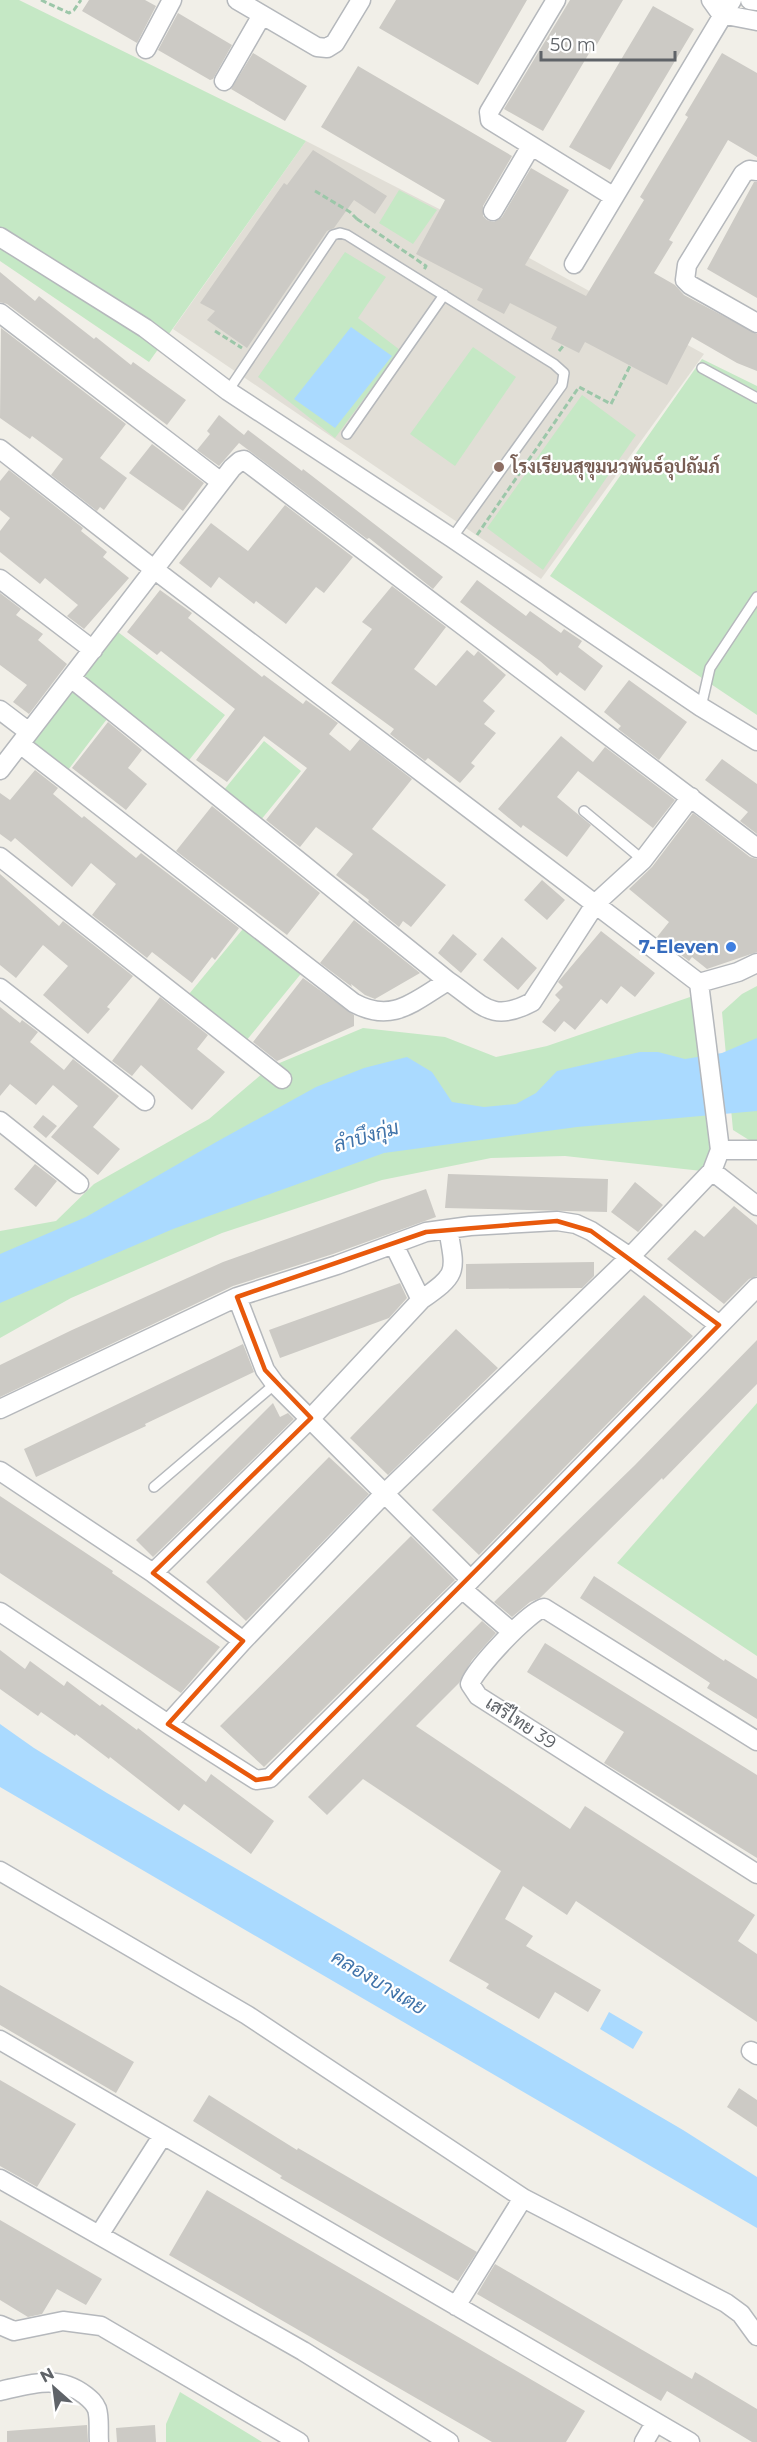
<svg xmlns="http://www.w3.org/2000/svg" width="757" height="2442" font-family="Montserrat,Sarabun,sans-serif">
<rect width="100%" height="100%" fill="#f1efe8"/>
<path fill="#e1ded6" d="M 306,141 L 451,215 L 704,354 L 541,579 L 173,329 Z"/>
<path fill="#c5e8c5" d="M 0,0 L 19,0 L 306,141 L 149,362 L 0,261 Z
M 399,190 L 437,210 L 413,244 L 379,223 Z
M 345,252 L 386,277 L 358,318 L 400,350 L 335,438 L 258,377 Z
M 473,347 L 516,377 L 455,466 L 410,434 Z
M 702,359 L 757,386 L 757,715 L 550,576 Z
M 582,395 L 636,435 L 543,570 L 487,528 Z
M 118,632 L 225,715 L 186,764 L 79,681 Z
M 70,684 L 110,715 L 65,774 L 24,742 Z
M 264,741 L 301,771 L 260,821 L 223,791 Z
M 247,924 L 304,970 L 246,1041 L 189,994 Z
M 757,986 L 757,1145 L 733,1130 L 722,1012 L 742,994 Z
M 693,996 L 713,1149 L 702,1171 L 565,1156 L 491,1158 L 382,1180 L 222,1233 L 71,1298 L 0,1338 L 0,1231 L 56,1221 L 94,1184 L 209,1119 L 270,1067 L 363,1028 L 445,1037 L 496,1057 L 547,1046 Z
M 757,1403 L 757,1656 L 617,1563 Z
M 180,2392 L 262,2442 L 166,2442 L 166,2424 Z"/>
<path fill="#aadaff" d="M 351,327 L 392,356 L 335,428 L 294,399 Z
M 757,1038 L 757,1111 L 577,1127 L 384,1153 L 173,1229 L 0,1303 L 0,1254 L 86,1217 L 218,1141 L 316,1087 L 364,1068 L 407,1057 L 432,1072 L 452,1102 L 484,1107 L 516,1104 L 536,1093 L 557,1071 L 640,1052 L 658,1052 L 685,1059 L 722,1053 Z
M 0,1724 L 34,1748 L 107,1793 L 683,2130 L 757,2177 L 757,2228 L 0,1787 Z
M 609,2012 L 643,2032 L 633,2049 L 600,2029 Z"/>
<path fill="#cccac5" d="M 89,0 L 145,0 L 156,6 L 137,43 L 82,11 Z
M 396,0 L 527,0 L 478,85 L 379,28 Z
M 570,0 L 623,0 L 593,51 L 591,50 L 543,131 L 504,109 Z
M 653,6 L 694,29 L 610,170 L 569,147 Z
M 178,13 L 232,45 L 213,79 L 210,80 L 158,50 Z
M 253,53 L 307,86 L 285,121 L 231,89 Z
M 722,53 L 757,73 L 757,157 L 728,140 L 669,240 L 673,242 L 654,273 L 675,285 L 684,295 L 757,334 L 757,371 L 737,363 L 692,337 L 667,385 L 585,342 L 579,353 L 551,339 L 557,327 L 510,303 L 504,314 L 477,300 L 483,289 L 416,254 L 445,200 L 321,127 L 358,66 L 512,156 L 483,206 L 483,216 L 487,220 L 494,222 L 502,217 L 531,168 L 569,190 L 525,265 L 586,296 L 644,200 L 640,197 L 688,117 L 685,115 Z
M 313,150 L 387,196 L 375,214 L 354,200 L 334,228 L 327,231 L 247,348 L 207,320 L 215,311 L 200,303 L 284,183 L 287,185 Z
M 754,182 L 757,182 L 757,298 L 707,269 Z
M 0,272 L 35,301 L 39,296 L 94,339 L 96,337 L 131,365 L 133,362 L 186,400 L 167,425 L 7,304 L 0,302 Z
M 1,328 L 126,424 L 100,458 L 127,478 L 104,510 L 100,507 L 97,511 L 51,475 L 63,459 L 32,436 L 30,439 L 0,418 Z
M 219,415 L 244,435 L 248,430 L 302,471 L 303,469 L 443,577 L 433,589 L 369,538 L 367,539 L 239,443 L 219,466 L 197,450 L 210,434 L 207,431 Z
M 152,444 L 204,483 L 183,511 L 129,473 Z
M 9,470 L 83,528 L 81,531 L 107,552 L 103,557 L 129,578 L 84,629 L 67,616 L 78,605 L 45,578 L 40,584 L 0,552 L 0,531 L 10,518 L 0,510 L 0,481 Z
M 285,505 L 353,557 L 324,593 L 316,587 L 286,624 L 256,601 L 254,604 L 219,577 L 211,588 L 179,563 L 211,523 L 248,551 Z
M 477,580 L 526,616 L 530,611 L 561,633 L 564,629 L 582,641 L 578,647 L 603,666 L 585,691 L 560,672 L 557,676 L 540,661 L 460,602 Z
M 392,586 L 446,627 L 414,669 L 436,686 L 467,650 L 474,656 L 478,651 L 506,675 L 483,701 L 495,711 L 484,724 L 496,733 L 471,763 L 475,766 L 460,783 L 428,758 L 425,761 L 390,734 L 394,729 L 331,683 L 372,629 L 362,622 Z
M 160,590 L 192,613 L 188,618 L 262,677 L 264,675 L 303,704 L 306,700 L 338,723 L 329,734 L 350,751 L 360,739 L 412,779 L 372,829 L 446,885 L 411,927 L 403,921 L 399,927 L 368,902 L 369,900 L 336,875 L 353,854 L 316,827 L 300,847 L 266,820 L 307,768 L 264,736 L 227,782 L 196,760 L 235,709 L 161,651 L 157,655 L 127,632 Z
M 0,593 L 21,609 L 16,615 L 43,634 L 38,640 L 67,664 L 29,714 L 13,702 L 27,685 L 0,665 Z
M 629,680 L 687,722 L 659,760 L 618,729 L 621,726 L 604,712 Z
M 108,722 L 142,750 L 128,768 L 147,784 L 126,810 L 72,768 Z
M 561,736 L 593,762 L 605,747 L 675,800 L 653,828 L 578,771 L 557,797 L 591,825 L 567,857 L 523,825 L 521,828 L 498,809 Z
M 722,759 L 757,784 L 757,834 L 740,821 L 748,812 L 705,780 Z
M 35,770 L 58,788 L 53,794 L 82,818 L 84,816 L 136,858 L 141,853 L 239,928 L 215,960 L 212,957 L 192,983 L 152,952 L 147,958 L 92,915 L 116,884 L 91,863 L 72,887 L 15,838 L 11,842 L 0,834 L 0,793 L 10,800 Z
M 212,806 L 320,893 L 287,935 L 176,851 Z
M 693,813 L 750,857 L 757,859 L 757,952 L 707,969 L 692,957 L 689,961 L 657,937 L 669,922 L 629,889 L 652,867 Z
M 0,874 L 59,926 L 63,921 L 133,976 L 107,1007 L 110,1009 L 88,1034 L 43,995 L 68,966 L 43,945 L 16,978 L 0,965 Z
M 542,880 L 565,900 L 547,920 L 524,900 Z
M 354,920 L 420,973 L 375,999 L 365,995 L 351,984 L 352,987 L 320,963 Z
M 601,931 L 655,973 L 635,997 L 621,986 L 607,1004 L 601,999 L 575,1030 L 564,1021 L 555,1032 L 542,1022 L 560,1000 L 555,995 L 563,987 L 558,982 Z
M 453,934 L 477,954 L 461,973 L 438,953 Z
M 502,937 L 537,968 L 518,990 L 483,960 Z
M 303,978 L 354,1015 L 354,1026 L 277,1061 L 253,1042 Z
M 160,997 L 208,1035 L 197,1049 L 225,1072 L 192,1110 L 141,1065 L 132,1076 L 112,1061 Z
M 0,1007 L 20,1023 L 22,1020 L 38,1032 L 30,1042 L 64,1070 L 73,1059 L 119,1096 L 93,1127 L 120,1149 L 98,1175 L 51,1137 L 78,1106 L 53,1085 L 36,1105 L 10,1084 L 0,1096 Z
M 43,1115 L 57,1126 L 46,1138 L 33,1127 Z
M 35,1164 L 57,1181 L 36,1207 L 14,1189 Z
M 448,1174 L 608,1179 L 607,1212 L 445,1208 Z
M 635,1182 L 663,1205 L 638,1232 L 611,1212 Z
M 426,1189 L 436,1217 L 333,1254 L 233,1286 L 0,1397 L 0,1365 L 72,1330 L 223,1262 Z
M 734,1206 L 757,1225 L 757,1276 L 749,1279 L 724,1304 L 667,1259 L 695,1230 L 704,1237 Z
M 594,1262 L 594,1276 L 582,1288 L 466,1289 L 466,1264 Z
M 400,1283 L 407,1298 L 389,1318 L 280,1358 L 269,1330 Z
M 644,1295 L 693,1336 L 479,1555 L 432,1510 Z
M 456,1329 L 498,1368 L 388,1475 L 350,1438 Z
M 757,1340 L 757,1384 L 663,1480 L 662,1478 L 540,1598 L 530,1602 L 512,1617 L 494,1602 L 635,1465 Z
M 243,1344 L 254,1372 L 145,1424 L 146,1426 L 36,1477 L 24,1449 Z
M 273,1403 L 280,1417 L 288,1413 L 294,1419 L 153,1557 L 136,1540 Z
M 329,1457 L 369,1494 L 246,1621 L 206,1582 Z
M 0,1496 L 113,1571 L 112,1573 L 220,1647 L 181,1693 L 0,1573 Z
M 411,1536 L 455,1580 L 264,1767 L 220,1726 Z
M 594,1576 L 724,1661 L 725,1659 L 757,1679 L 757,1719 L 707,1688 L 710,1683 L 580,1598 Z
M 482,1621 L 496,1633 L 472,1660 L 459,1683 L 416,1726 L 570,1829 L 585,1806 L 755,1915 L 738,1941 L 757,1954 L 757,2022 L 576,1901 L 567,1915 L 523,1886 L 505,1919 L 533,1936 L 526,1946 L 601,1990 L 588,2012 L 555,1992 L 539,2019 L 486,1988 L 489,1984 L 449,1961 L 501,1871 L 363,1779 L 327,1815 L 308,1797 Z
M 545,1643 L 757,1775 L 757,1858 L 604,1763 L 624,1732 L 527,1672 Z
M 0,1650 L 25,1669 L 30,1661 L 64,1686 L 67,1681 L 100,1706 L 102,1704 L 137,1730 L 138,1728 L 206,1782 L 211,1774 L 274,1821 L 251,1854 L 184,1804 L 179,1811 L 110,1757 L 109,1759 L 76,1734 L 75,1736 L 41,1712 L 38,1716 L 0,1689 Z
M 0,1985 L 134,2062 L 116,2093 L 0,2025 Z
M 0,2080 L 76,2124 L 37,2187 L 0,2166 Z
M 739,2088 L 757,2100 L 757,2127 L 727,2107 Z
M 209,2095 L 297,2150 L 298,2148 L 477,2252 L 458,2281 L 280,2178 L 282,2176 L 193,2121 Z
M 207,2190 L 585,2411 L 566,2442 L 492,2442 L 169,2255 Z
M 0,2220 L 102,2279 L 86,2305 L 57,2289 L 42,2314 L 28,2317 L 0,2300 Z
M 495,2264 L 692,2379 L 695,2372 L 757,2409 L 757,2442 L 752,2442 L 667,2391 L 661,2401 L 477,2294 Z
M 87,2425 L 88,2442 L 7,2442 L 7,2431 Z
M 155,2425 L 156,2442 L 117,2442 L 116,2428 Z"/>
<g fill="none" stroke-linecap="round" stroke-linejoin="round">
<g stroke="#b5b8bc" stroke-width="12">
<path id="service" d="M 702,368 L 757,398
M 228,391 L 333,235 L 340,233 L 347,235 L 554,364 L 564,373 L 562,385 L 452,538
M 347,434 L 444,295
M 701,707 L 710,668 L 757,597
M 584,811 L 643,860
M 154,1487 L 275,1384"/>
</g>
<g stroke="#b5b8bc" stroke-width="21">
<path id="minor" d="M 237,0 L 317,47 L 327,48 L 335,43 L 361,0
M 556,0 L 489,112 L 490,120 L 614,197
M 711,0 L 721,14 L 757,21
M 750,0 L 757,1
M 146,49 L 172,0
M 224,81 L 262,15
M 757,171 L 749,170 L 743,174 L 687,265 L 685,280 L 690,285 L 757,323
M 493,211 L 531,146
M 0,237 L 145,328 L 228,391 L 452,538 L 701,707 L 757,741
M 574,264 L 732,0
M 0,313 L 221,482
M 0,449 L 155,570 L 699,983 L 738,972 L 757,963
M 0,579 L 93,650
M 71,678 L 448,981 C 482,1004 491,1024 532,1002 L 596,903 L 643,860 L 691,797
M 0,710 L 29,732
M 20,744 L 354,1003 C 393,1024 414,1001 448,981
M 0,770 L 232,468 L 240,461 L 244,460 L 757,848
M 0,857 L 282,1079
M 0,988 L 145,1101
M 0,1121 L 79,1184
M 720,1150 L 757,1150
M 712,1171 L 757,1206
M 237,1297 L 265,1370 L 275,1384 L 471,1580
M 421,1300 C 458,1274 456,1273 448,1229
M 0,1409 L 237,1297 L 337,1265 L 426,1232 L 470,1226 L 557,1221 L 576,1224 L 591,1231 L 630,1257 L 719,1325
M 0,1471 L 153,1573 L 243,1641
M 153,1573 L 311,1418 L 421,1300 L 394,1245
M 462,1589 L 512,1632
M 0,1612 L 168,1724 L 256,1780 L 270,1778 L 462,1589 L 757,1287
M 168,1724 L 243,1641 L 384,1494 L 630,1257 L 712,1171 L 720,1150 L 699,983
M 757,1741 L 544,1608 C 529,1611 475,1669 470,1684 L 478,1696 L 757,1874
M 0,1871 L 247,2015 L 523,2198 L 726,2303 L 741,2314 L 757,2336
M 0,2040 L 690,2442
M 751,2051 L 757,2055
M 0,2179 L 303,2351 L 449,2442
M 99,2235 L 163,2135
M 456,2306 L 523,2198
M 0,2325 L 14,2331 L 63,2321 L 101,2326 L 299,2442
M 0,2391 C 31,2384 58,2374 85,2395 C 90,2399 94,2402 97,2409 C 100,2419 98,2432 99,2442
M 644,2442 L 655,2423"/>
</g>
<path stroke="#9cc7a9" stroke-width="3" stroke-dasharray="6 3" stroke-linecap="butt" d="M 41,0 L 69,13 L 74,10 L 81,0
M 315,191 L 350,212 L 357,219 L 356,221
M 357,219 L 426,266 L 424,270
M 215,331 L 242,348
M 559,351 L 564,345
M 477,535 L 579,387 L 611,404 L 630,366"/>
<use href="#service" stroke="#fff" stroke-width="9"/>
<use href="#minor" stroke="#fff" stroke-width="18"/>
</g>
<path fill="none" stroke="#e8590c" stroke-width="4.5" stroke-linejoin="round" d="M 557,1221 L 591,1231 L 719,1325 L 270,1778 L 256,1780 L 168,1724 L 243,1641 L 153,1573 L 311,1418 L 265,1370 L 237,1297 L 426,1232 Z"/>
<circle fill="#8d6e63" stroke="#fff" stroke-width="2" cx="499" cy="467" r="6"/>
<circle fill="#3f7fe0" stroke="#fff" stroke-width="2" cx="731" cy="947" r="6"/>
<g text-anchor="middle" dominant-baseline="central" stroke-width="4.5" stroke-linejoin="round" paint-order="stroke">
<g font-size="18" font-weight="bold" fill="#785e54" stroke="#fff" text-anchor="start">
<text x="511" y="467">โรงเรียนสุขุมนวพันธ์อุปถัมภ์</text>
</g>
<g font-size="18" font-weight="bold" fill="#366cbe" stroke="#fff" text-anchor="end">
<text x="719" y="947">7-Eleven</text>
</g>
<g font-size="18" fill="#5f6368" stroke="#fff">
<text transform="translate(521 1723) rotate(33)">เสรีไทย 39</text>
</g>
<g font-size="20" font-style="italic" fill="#4174aa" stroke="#fff">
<text transform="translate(366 1136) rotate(-16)">ลำบึงกุ่ม</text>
<text transform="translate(379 1982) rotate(31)">คลองบางเตย</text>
</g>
</g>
<g transform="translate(54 2388) rotate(332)" stroke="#ffffff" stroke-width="4.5" paint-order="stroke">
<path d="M0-4.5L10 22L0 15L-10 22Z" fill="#5f6368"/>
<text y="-9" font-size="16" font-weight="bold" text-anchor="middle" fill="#5f6368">N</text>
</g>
<path d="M541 51v9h134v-9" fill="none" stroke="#5f6368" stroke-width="3"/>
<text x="550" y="51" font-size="18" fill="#5f6368" stroke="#ffffff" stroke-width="4.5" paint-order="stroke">50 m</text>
</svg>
